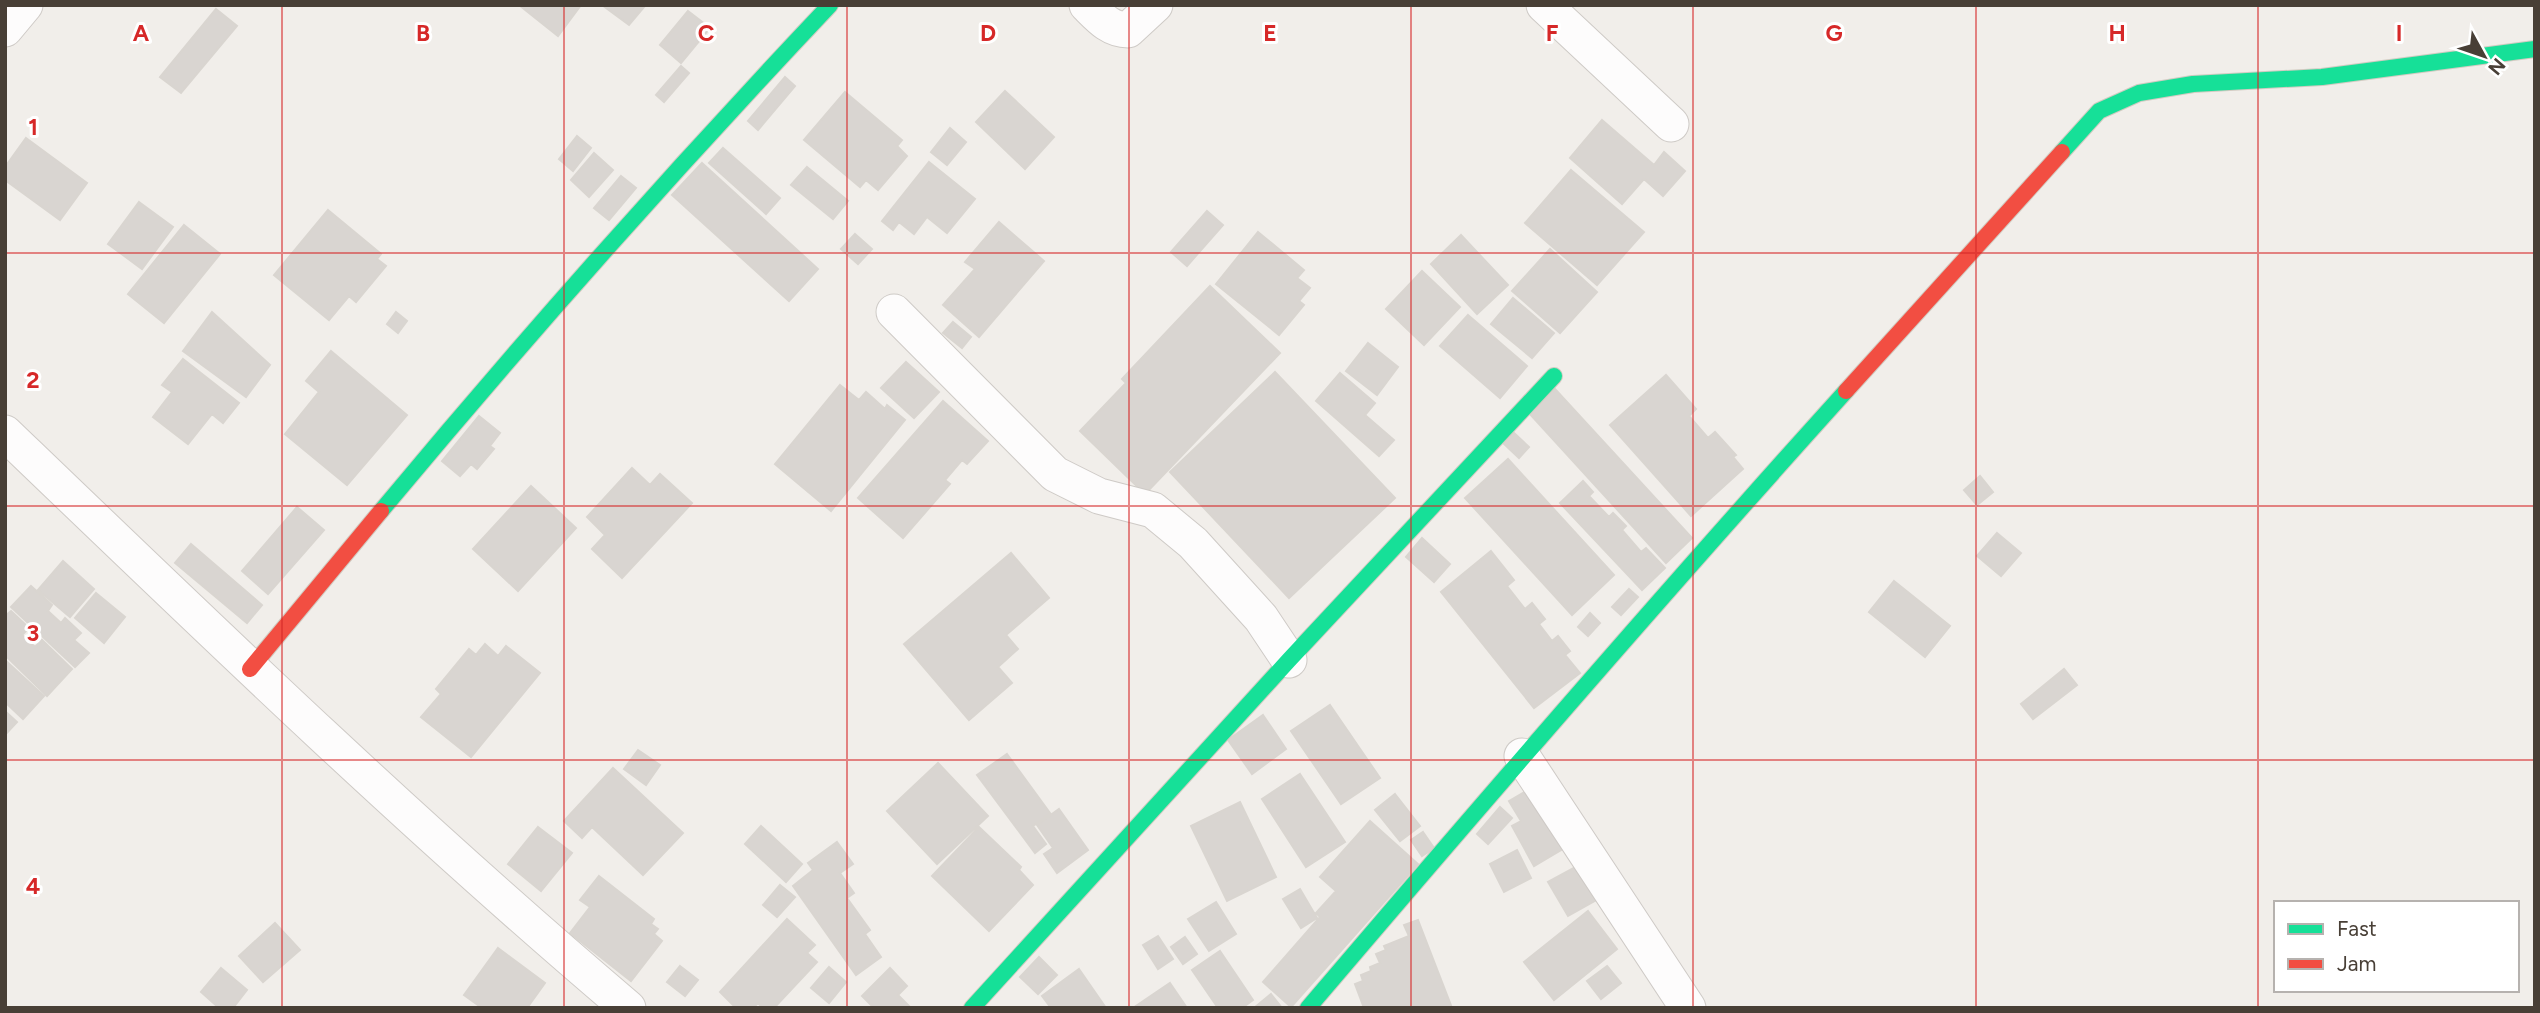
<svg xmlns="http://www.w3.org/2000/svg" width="2540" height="1013" font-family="Figtree,sans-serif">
<rect width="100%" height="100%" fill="#f1eeea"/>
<path fill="#d9d5d1" stroke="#d9d5d0" stroke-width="2" d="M 519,5 L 581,5 L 558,36 Z
M 602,5 L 642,5 L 644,7 L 629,25 Z
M 216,9 L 237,26 L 181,93 L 160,77 Z
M 688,11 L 710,28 L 681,63 L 660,45 Z
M 681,66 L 689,73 L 664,102 L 656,95 Z
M 785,77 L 795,86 L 758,130 L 748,121 Z
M 1005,91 L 1054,137 L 1025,169 L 976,122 Z
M 845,92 L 902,140 L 897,146 L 907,156 L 878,190 L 866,180 L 860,187 L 804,140 Z
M 1602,120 L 1654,165 L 1664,152 L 1685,171 L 1663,196 L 1644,179 L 1622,204 L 1570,158 Z
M 950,128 L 966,142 L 947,165 L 931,152 Z
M 577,136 L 591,148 L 573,171 L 559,159 Z
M 26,138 L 87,183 L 60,220 L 5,180 L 5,167 Z
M 723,148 L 780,198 L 766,214 L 709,163 Z
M 594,153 L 613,170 L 589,197 L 571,180 Z
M 929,162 L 975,199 L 947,233 L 927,217 L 914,234 L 899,222 L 893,230 L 882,221 Z
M 702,163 L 818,269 L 789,301 L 672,195 Z
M 807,167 L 848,201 L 833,219 L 791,185 Z
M 1571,170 L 1644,232 L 1597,285 L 1525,223 Z
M 621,176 L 636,188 L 609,220 L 594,208 Z
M 139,202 L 173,227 L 142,269 L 108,244 Z
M 328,210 L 381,254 L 377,259 L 386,266 L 356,302 L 349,296 L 329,320 L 274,275 Z
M 1207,211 L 1223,225 L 1187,266 L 1171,252 Z
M 999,222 L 1044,261 L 979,337 L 943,305 L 975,269 L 965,262 Z
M 184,225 L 220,254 L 164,323 L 128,294 Z
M 1258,232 L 1304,270 L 1297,278 L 1310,288 L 1299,301 L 1304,305 L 1279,335 L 1216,284 Z
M 855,234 L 872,249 L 858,264 L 841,249 Z
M 1461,235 L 1508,285 L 1477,314 L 1431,264 Z
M 1550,249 L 1597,292 L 1560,333 L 1512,291 Z
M 1422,271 L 1460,307 L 1424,345 L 1386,309 Z
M 1210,286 L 1280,353 L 1145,494 L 1080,431 L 1126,383 L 1122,379 Z
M 1513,298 L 1554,333 L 1532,358 L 1491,324 Z
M 212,312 L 270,365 L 246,397 L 183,351 Z
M 396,312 L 407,321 L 398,333 L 387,324 Z
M 1468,315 L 1527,366 L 1500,398 L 1440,346 Z
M 953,322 L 971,337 L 962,348 L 943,333 Z
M 1368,343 L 1398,367 L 1377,395 L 1346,371 Z
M 331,351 L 407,415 L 347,485 L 285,434 L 319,392 L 306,381 Z
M 183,359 L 239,403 L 223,423 L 212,414 L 188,444 L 153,417 L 172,392 L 162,385 Z
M 906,362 L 939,392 L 914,418 L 881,388 Z
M 1275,372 L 1395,498 L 1289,598 L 1170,472 Z
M 1340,373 L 1375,403 L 1365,415 L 1394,440 L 1379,456 L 1316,401 Z
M 1666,375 L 1696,409 L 1689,416 L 1708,438 L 1715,432 L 1736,455 L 1733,457 L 1743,469 L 1691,516 L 1610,425 Z
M 840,385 L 859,400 L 866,392 L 885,409 L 887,405 L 905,420 L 831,511 L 775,464 Z
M 1555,389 L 1692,538 L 1666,563 L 1529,413 Z
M 943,401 L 988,441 L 967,464 L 962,460 L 945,480 L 950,484 L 903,538 L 858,498 Z
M 479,416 L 500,433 L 490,446 L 494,449 L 477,469 L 471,464 L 460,476 L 442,461 Z
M 1513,432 L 1529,447 L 1519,458 L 1502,442 Z
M 1508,459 L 1614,575 L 1572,615 L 1465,498 Z
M 632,468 L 650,485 L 660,474 L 692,503 L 622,578 L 592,549 L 605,535 L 587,517 Z
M 1980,476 L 1993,492 L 1977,505 L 1964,490 Z
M 1583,481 L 1593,492 L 1589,496 L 1609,517 L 1613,513 L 1626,526 L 1622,530 L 1641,552 L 1646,548 L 1665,568 L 1642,590 L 1560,503 Z
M 531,486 L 576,528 L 518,591 L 473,549 Z
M 297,507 L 324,530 L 268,594 L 242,571 Z
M 1997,533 L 2021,553 L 2001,576 L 1977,556 Z
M 1422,538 L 1450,564 L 1434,582 L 1406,557 Z
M 191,544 L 262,605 L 247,623 L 175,563 Z
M 1491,551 L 1514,580 L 1507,586 L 1525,609 L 1532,603 L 1545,619 L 1539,624 L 1552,641 L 1558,636 L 1570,651 L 1565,655 L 1580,673 L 1534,708 L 1441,592 Z
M 1011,553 L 1049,598 L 1006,635 L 1018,649 L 998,667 L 1012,683 L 969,720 L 904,644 Z
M 63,561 L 94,589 L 70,617 L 38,590 Z
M 1894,581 L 1950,626 L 1925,657 L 1869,612 Z
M 31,586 L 52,605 L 48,611 L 61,623 L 65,618 L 81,633 L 74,640 L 89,653 L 75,667 L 11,607 Z
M 1629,589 L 1638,597 L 1621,615 L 1612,607 Z
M 96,593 L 125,617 L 104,643 L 75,618 Z
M 11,611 L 29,628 L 22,635 L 35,647 L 42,640 L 72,669 L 47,696 L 5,655 L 5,616 Z
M 1590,613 L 1600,623 L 1588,636 L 1578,627 Z
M 485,644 L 498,656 L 506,646 L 540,673 L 471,757 L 421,717 L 441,694 L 436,689 L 469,649 L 476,655 Z
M 5,660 L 44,696 L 23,719 L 5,702 Z
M 2064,669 L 2077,685 L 2033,719 L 2021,704 Z
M 1330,705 L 1380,778 L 1341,804 L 1291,731 Z
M 5,711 L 17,722 L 5,735 Z
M 1263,715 L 1286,749 L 1252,774 L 1228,740 Z
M 638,750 L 660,765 L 646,785 L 624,769 Z
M 1007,754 L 1050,813 L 1033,826 L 1046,844 L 1035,853 L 977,775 Z
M 938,763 L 988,816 L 937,864 L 887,811 Z
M 613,768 L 683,833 L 643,875 L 592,827 L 582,838 L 564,821 Z
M 1300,774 L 1345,842 L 1306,867 L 1262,799 Z
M 1528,790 L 1563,849 L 1534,866 L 1512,826 L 1521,821 L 1509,801 Z
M 1395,794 L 1420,826 L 1400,841 L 1375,810 Z
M 1240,802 L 1276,877 L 1227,901 L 1191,826 Z
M 1500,807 L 1512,818 L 1488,844 L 1477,834 Z
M 1059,809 L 1088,850 L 1057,873 L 1044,854 L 1053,848 L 1037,825 Z
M 1370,821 L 1418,864 L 1291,1007 L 1263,982 L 1320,917 L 1316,913 L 1336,891 L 1320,877 Z
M 761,826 L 802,864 L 786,882 L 745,844 Z
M 538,827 L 572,853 L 541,891 L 508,864 Z
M 979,827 L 1021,867 L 1019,870 L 1033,885 L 989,931 L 932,876 Z
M 1423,832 L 1434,848 L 1422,856 L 1411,840 Z
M 837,842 L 853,864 L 840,873 L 854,893 L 847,898 L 870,930 L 865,934 L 881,957 L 856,975 L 793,886 L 813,870 L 808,863 Z
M 1517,850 L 1531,878 L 1504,892 L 1490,864 Z
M 1579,865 L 1598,899 L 1568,916 L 1548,882 Z
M 599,876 L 654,919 L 651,924 L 658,929 L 654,934 L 662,941 L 631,981 L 570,933 L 590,907 L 580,900 Z
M 780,885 L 795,897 L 777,917 L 763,905 Z
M 1300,889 L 1317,918 L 1301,928 L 1283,899 Z
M 1216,902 L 1236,934 L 1209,951 L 1188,919 Z
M 1588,911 L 1617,949 L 1554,1000 L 1524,962 Z
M 787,919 L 815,945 L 807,953 L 817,962 L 774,1008 L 763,1008 L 758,1003 L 753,1008 L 736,1008 L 720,992 Z
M 1418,920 L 1452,1008 L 1364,1008 L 1355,984 L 1363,981 L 1361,975 L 1371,971 L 1370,967 L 1380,963 L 1376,954 L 1386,950 L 1384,946 L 1409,936 L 1404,925 Z
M 275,923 L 300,950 L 263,982 L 239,956 Z
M 1158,936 L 1173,959 L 1158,969 L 1143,945 Z
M 1185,937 L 1197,954 L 1183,964 L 1171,947 Z
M 498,948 L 545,983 L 527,1008 L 482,1008 L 464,995 Z
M 1220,951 L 1253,1000 L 1242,1008 L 1218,1008 L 1192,970 Z
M 1039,957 L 1057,975 L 1038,994 L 1020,977 Z
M 680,966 L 698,980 L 685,996 L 667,982 Z
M 1607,966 L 1621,983 L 1601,999 L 1587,981 Z
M 829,967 L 846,982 L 829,1003 L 811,988 Z
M 221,968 L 247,990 L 233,1008 L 219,1008 L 201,992 Z
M 890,968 L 907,986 L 898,995 L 911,1008 L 874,1008 L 862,996 Z
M 1079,969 L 1106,1008 L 1051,1008 L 1042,996 Z
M 1170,983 L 1187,1008 L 1133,1008 Z
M 1271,994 L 1282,1008 L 1254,1008 Z"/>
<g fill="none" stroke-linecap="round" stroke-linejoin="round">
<g stroke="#cecac6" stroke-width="37">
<path id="street" d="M 1087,5 C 1099,17 1110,30 1128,30 L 1155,5
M 1544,5 L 1671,124
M 5,29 L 25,5
M 894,312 L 1055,474 L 1099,496 L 1153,510 L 1193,543 L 1261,618 L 1289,660
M 5,433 C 209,629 412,825 628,1008
M 1522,756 L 1688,1008"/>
</g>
<g stroke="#d1cbc1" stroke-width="18">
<path id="fast" d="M 2062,152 L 2099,111 L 2139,93 L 2193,84 L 2322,77 L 2535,49
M 381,511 C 525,338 675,169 830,5
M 972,1008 L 1289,660 L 1554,376
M 1308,1008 C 1485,800 1663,594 1846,391"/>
</g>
<g stroke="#d1cbc1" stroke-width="18">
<path id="jam" d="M 1846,391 L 2062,152
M 250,669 L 381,511"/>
</g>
<use href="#street" stroke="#fdfcfc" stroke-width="35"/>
<use href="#fast" stroke="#16e098" stroke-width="16"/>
<use href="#jam" stroke="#f24e42" stroke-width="16"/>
</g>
<path fill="none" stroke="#d62828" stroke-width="2" stroke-opacity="0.55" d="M 282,5 L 282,1008M 564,5 L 564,1008M 847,5 L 847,1008M 1129,5 L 1129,1008M 1411,5 L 1411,1008M 1693,5 L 1693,1008M 1976,5 L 1976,1008M 2258,5 L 2258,1008M 5,253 L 2535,253M 5,506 L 2535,506M 5,760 L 2535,760"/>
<g font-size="23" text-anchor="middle" font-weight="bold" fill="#d62828" stroke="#fff" stroke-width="6" stroke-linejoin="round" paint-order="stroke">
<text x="141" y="41">A</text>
<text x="423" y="41">B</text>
<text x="706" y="41">C</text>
<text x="988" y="41">D</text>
<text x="1270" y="41">E</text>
<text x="1552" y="41">F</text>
<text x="1834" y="41">G</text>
<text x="2117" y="41">H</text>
<text x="2399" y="41">I</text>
<text x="33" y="135">1</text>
<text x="33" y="388">2</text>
<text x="33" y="641">3</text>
<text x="33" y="894">4</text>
</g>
<rect width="2540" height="1013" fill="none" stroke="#483f36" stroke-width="14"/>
<rect x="2274" y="901" width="245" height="91" fill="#ffffff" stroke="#b6b2af" stroke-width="2"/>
<rect x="2288" y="924" width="35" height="10" fill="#16e098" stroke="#b6b2af" stroke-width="2"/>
<text x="2337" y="936" font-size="21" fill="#483f36">Fast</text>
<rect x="2288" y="959" width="35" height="10" fill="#f24e42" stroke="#b6b2af" stroke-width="2"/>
<text x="2337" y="971" font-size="21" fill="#483f36">Jam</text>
<g transform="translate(2484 56) rotate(130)" stroke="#ffffff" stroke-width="5" paint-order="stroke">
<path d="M0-5L12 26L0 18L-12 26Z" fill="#483f36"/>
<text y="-10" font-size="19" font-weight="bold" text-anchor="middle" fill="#483f36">N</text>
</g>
</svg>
